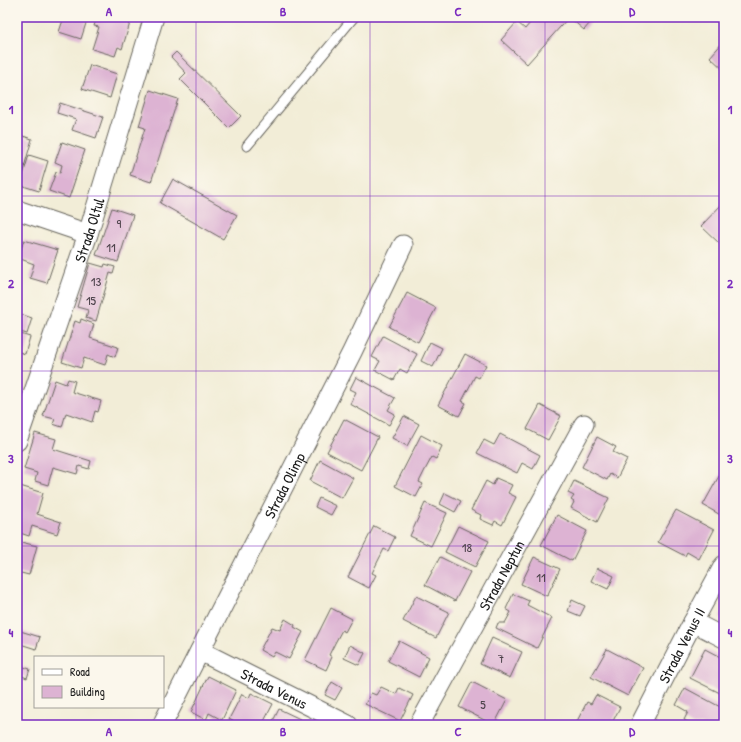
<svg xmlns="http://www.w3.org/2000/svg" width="741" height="742" font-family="'Patrick Hand',sans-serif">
<rect width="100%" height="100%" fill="#fbf7ec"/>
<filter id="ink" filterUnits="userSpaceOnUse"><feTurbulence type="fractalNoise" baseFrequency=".025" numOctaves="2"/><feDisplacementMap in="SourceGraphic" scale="8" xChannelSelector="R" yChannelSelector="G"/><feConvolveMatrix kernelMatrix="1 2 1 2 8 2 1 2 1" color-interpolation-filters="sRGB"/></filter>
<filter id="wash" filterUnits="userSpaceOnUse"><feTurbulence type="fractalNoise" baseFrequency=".012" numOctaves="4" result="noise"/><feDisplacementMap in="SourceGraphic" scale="16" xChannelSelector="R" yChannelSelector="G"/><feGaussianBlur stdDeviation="0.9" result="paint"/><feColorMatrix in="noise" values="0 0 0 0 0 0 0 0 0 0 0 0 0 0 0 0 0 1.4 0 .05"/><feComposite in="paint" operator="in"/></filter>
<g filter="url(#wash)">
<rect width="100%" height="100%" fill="#f2edd7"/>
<g id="blocks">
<path fill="#ddb3d3" d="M 64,17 L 88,17 L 81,39 L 59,32 Z
M 97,17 L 111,17 L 130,23 L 122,49 L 118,47 L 115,56 L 92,49 L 99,27 L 94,26 Z
M 535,17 L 569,17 L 527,64 L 501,40 L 517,22 L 525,29 Z
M 569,17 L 595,17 L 584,30 Z
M 724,41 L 724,70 L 710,57 Z
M 176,52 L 241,116 L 229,128 L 180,79 L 186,73 L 171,57 Z
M 90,65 L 117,74 L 110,98 L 82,89 Z
M 150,90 L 178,99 L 151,182 L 130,175 L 145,128 L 139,126 Z
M 60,103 L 103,117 L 96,138 L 72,130 L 76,119 L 57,113 Z
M 17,134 L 32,139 L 20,181 L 17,180 Z
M 62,142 L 85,150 L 69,198 L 49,191 L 56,172 L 60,173 L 62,165 L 55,162 Z
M 29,155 L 48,161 L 39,191 L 20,185 Z
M 173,179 L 237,215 L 223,239 L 160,203 Z
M 724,202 L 724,240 L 720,244 L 701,226 Z
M 112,208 L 133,215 L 118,262 L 96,255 Z
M 24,240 L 58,250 L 47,283 L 30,278 L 34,264 L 18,258 Z
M 90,263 L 104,267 L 105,264 L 115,267 L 113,274 L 110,273 L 96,321 L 86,318 L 88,310 L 77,307 Z
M 407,293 L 436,308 L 418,342 L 389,327 Z
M 17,313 L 32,318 L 27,334 L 17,331 Z
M 81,319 L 94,324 L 90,338 L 118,347 L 115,357 L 108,354 L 105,365 L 84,358 L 81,368 L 62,362 L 75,321 L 80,323 Z
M 17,333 L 30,337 L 25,354 L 17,351 Z
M 383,336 L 417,354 L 407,373 L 400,369 L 394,380 L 375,370 L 380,361 L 372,357 Z
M 430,342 L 442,348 L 433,367 L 421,361 Z
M 465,354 L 486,365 L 479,378 L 475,376 L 462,401 L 466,403 L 459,416 L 438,405 Z
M 356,377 L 395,398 L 388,410 L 395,414 L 389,425 L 350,404 L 356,392 L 350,389 Z
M 68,379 L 75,381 L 72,392 L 101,401 L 98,412 L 95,411 L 92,422 L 66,413 L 62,427 L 53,424 L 55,419 L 43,416 L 55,380 L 66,384 Z
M 540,405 L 561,416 L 548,440 L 527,429 Z
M 404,416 L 419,424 L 407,446 L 392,438 Z
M 344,419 L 378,437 L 361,470 L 327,452 Z
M 35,433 L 56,439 L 53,449 L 91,461 L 89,469 L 79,466 L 77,474 L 53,467 L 48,485 L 35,481 L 37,473 L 24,469 Z
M 500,434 L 540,455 L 533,469 L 522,463 L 517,473 L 477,453 L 484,440 L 494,445 Z
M 421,435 L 442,446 L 436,459 L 432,457 L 425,470 L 419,482 L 423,484 L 416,497 L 395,486 Z
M 597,437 L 616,447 L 613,452 L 627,459 L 617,478 L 610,474 L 607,480 L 582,467 Z
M 320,460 L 353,478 L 342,498 L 310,481 Z
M 724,467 L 724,517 L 703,505 Z
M 496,478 L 512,485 L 508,493 L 516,497 L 502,525 L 495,521 L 493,525 L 480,519 L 481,515 L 471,510 L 486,481 L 493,485 Z
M 574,481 L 609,498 L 597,522 L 571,508 L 574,502 L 571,500 L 574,496 L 568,493 Z
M 20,486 L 43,493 L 37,514 L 61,522 L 57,534 L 32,526 L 29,536 L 17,532 L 17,495 Z
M 445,493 L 461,501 L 455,512 L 440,504 Z
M 319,498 L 336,506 L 331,515 L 315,507 Z
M 425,503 L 447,513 L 431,546 L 410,536 Z
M 676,510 L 714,530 L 699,559 L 687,552 L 685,556 L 658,542 Z
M 557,515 L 587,531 L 572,561 L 541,545 Z
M 374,526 L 395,537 L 388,551 L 384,549 L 372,573 L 376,575 L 369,588 L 348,577 Z
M 458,526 L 489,541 L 475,567 L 445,552 Z
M 17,541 L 37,546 L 29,575 L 17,572 Z
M 440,557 L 470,572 L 455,601 L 425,585 Z
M 534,557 L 560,569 L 547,596 L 521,584 Z
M 597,568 L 614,576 L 608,589 L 591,581 Z
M 513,594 L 529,601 L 527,605 L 552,618 L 537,648 L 496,628 L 498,623 L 505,623 L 511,612 L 506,609 Z
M 416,596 L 449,612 L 436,638 L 403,621 Z
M 572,600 L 585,606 L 580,616 L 568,611 Z
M 331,608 L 352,619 L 345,632 L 342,630 L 335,643 L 329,655 L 332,657 L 326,670 L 305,660 Z
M 724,609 L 724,619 L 720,617 Z
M 285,619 L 295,625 L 294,627 L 303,632 L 289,659 L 275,652 L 272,657 L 260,650 L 272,627 L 280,630 Z
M 17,630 L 40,637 L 36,649 L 17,643 Z
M 492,638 L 522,652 L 510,678 L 480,664 Z
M 399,641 L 429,657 L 419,677 L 388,661 Z
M 350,645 L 365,653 L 359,665 L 344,658 Z
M 607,649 L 643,668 L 628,696 L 591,677 Z
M 705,649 L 724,659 L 724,695 L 690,678 Z
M 17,665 L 30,669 L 27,678 L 17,674 Z
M 208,676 L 236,690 L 222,720 L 209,713 L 206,720 L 191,712 Z
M 332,682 L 342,688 L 335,700 L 325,695 Z
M 472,682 L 507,700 L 494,725 L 459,707 Z
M 381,687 L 396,694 L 399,688 L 413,695 L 400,721 L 365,704 L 371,693 L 376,695 Z
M 685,688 L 724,709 L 724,725 L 693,725 L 684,720 L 688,712 L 676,705 Z
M 251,693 L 273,704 L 262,725 L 240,725 L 229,719 L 242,694 L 249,698 Z
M 596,695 L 620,707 L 611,725 L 579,725 L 576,723 L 587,702 L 591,704 Z
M 279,709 L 300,719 L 297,725 L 271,725 Z"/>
</g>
</g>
<g filter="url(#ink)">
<use href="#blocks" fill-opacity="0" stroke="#67655d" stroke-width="1"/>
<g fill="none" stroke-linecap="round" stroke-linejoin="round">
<g stroke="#67655d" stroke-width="11">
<path id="service" d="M 247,146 L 354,17"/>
</g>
<g stroke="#67655d" stroke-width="21">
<g id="minor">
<path d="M 17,210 L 88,234"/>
<path id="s1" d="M 17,441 L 88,234 L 154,17"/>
<path d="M 693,622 L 724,638"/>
<path id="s2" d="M 200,651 L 348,725"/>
<path id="s3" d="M 162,725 L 352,352 L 403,245"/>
<path id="s4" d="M 419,725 L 584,424"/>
<path id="s5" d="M 640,725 L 693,622 L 724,565"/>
</g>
</g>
<use href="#service" stroke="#fff" stroke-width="9"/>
<use href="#minor" stroke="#fff" stroke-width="19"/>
</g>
</g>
<path fill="none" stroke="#7b2cbf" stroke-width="1" stroke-opacity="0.55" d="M 196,17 L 196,725M 370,17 L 370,725M 545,17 L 545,725M 17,196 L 724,196M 17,371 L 724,371M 17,546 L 724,546"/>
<g text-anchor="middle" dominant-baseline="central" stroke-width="3" stroke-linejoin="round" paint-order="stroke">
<g font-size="13" fill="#4c424a">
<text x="119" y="223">9</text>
<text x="111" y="247">11</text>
<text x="96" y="281">13</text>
<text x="91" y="300">15</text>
<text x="467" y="547">18</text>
<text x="541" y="577">11</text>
<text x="501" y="658">7</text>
<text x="483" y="704">5</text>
</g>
<g font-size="15" fill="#1c1c1c" stroke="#fbf7ec">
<text stroke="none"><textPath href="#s1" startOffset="223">Strada Oltul</textPath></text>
<text stroke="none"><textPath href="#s3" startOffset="269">Strada Olimp</textPath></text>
<text stroke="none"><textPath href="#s4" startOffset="171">Strada Neptun</textPath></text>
<text stroke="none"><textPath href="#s5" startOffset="90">Strada Venus II</textPath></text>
<text stroke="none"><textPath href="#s2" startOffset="83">Strada Venus</textPath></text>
</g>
</g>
<rect width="741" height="742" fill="none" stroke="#fbf7ec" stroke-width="44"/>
<rect x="34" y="656" width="130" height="52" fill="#fbf7ec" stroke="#a29f99"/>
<rect x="42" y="669" width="20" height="6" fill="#ffffff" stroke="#a29f99"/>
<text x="70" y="676" font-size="12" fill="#1c1c1c">Road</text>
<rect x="42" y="686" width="20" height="12" fill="#ddb3d3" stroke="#a29f99"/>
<text x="70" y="696" font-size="12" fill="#1c1c1c">Building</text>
<rect x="22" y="22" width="697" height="698" fill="none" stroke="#7b2cbf" stroke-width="1.5"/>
<g font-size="13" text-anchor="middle" font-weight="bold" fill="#7b2cbf">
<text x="109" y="16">A</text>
<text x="283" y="16">B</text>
<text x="458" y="16">C</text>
<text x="632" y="16">D</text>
<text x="11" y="114">1</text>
<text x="730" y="114">1</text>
<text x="11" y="288">2</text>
<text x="730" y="288">2</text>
<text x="11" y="463">3</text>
<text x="730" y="463">3</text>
<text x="11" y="637">4</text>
<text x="730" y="637">4</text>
<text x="109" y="736">A</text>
<text x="283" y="736">B</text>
<text x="458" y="736">C</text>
<text x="632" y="736">D</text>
</g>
</svg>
